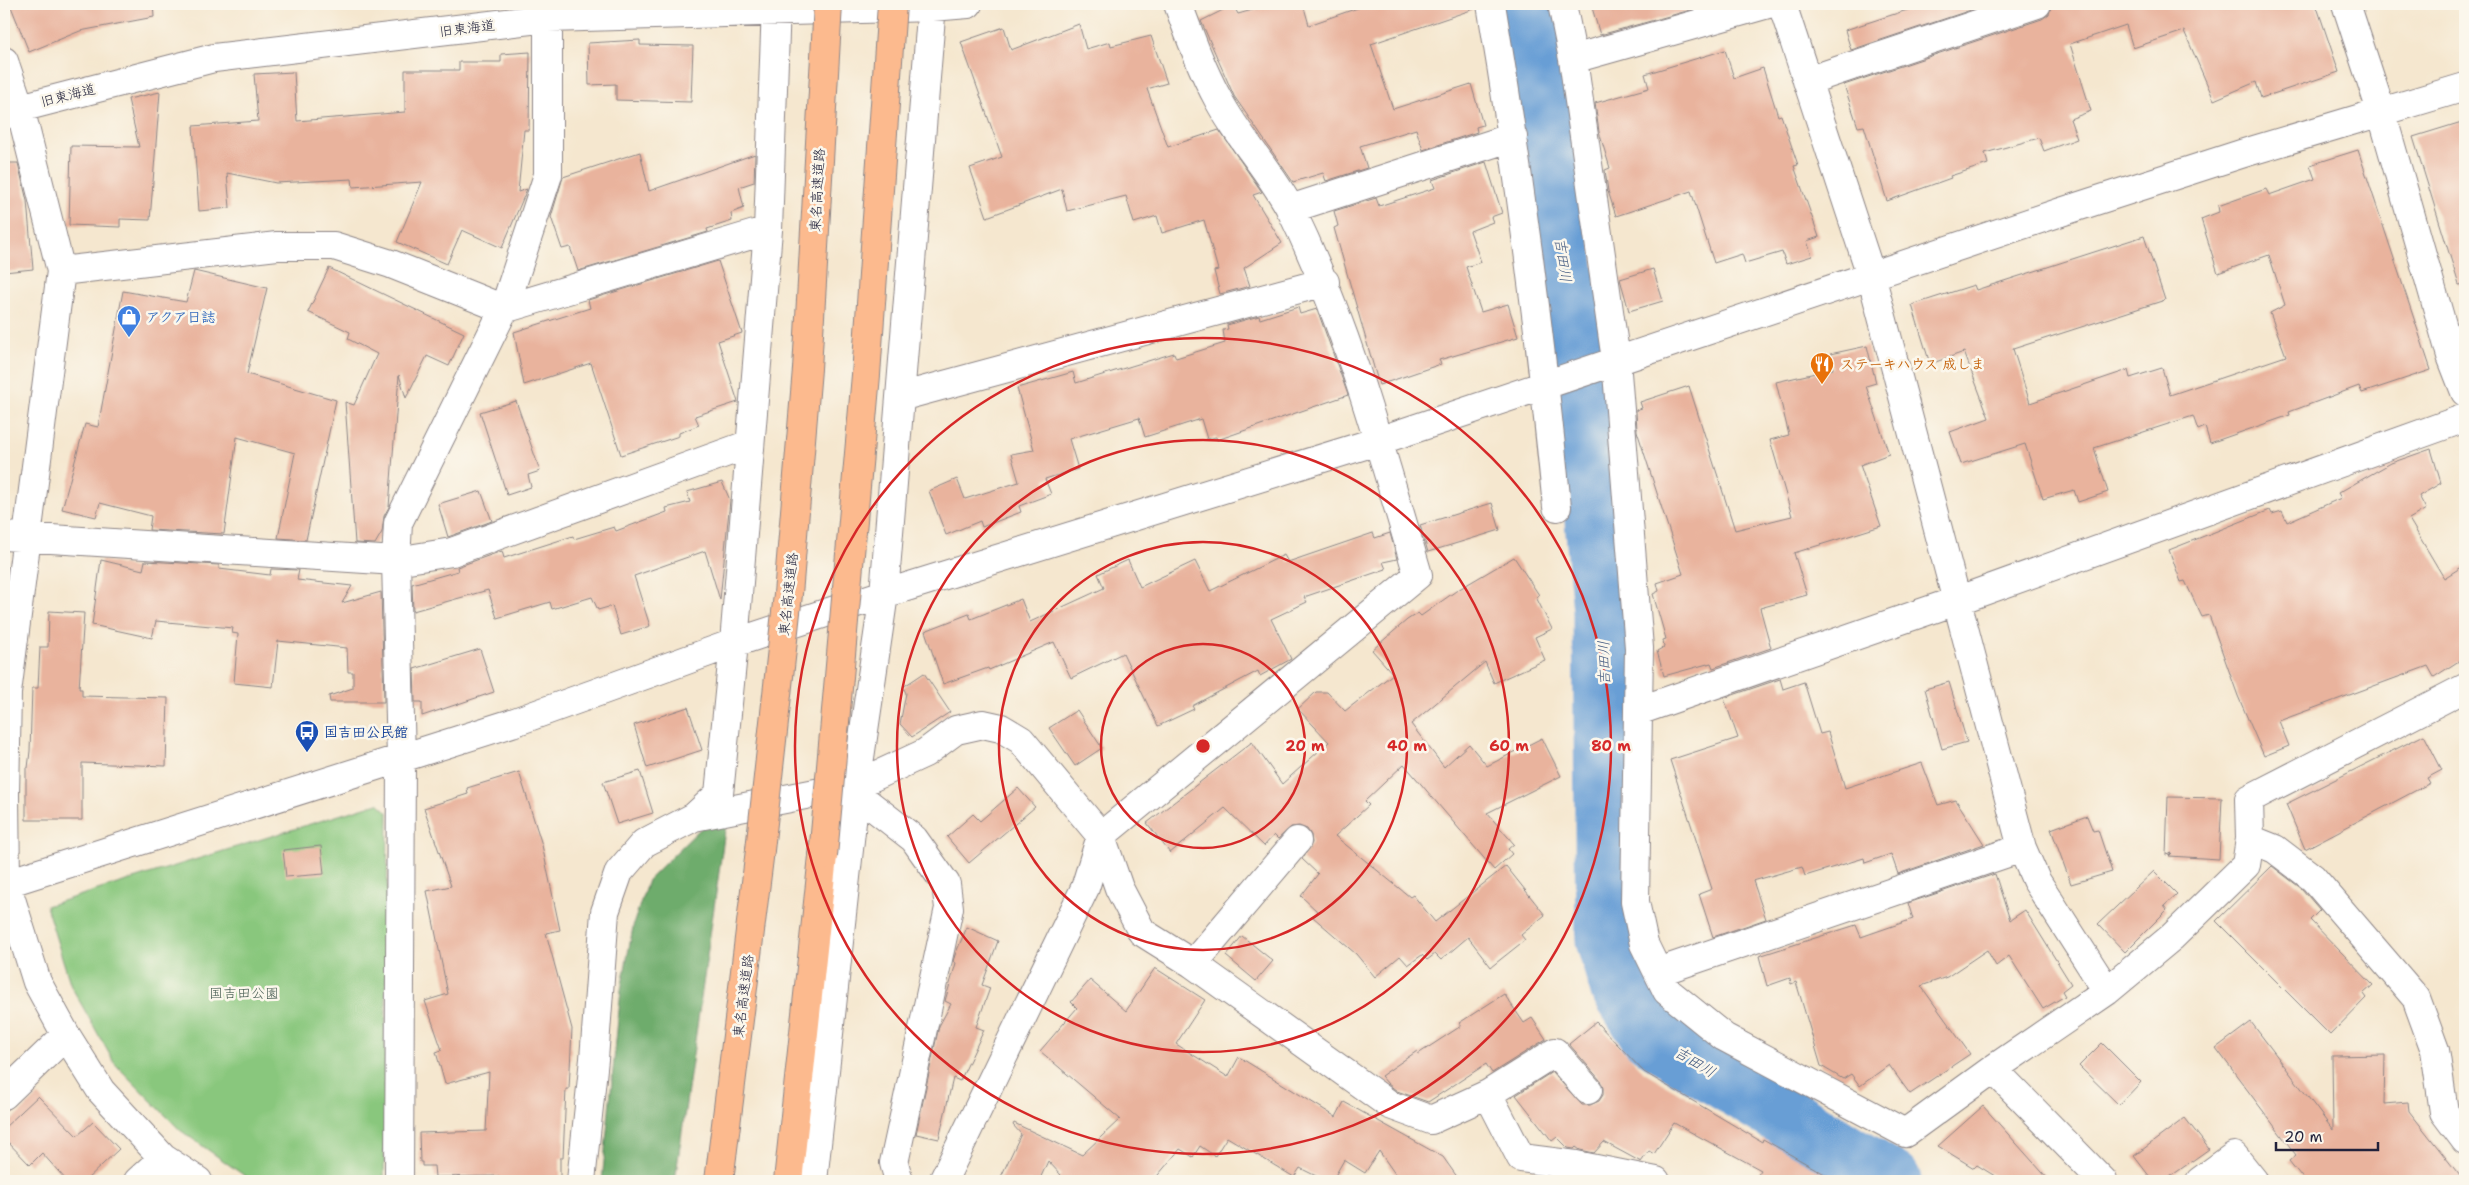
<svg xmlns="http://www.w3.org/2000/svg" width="2469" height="1185" font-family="'Shantell Sans','Klee One',sans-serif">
<rect width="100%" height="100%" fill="#fbf7ec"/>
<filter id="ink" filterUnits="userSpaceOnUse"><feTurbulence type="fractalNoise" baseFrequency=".02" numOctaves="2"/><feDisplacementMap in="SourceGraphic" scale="10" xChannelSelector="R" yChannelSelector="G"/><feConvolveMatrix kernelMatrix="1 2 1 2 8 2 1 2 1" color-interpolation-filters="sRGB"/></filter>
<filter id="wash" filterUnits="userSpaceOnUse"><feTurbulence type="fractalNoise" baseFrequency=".0096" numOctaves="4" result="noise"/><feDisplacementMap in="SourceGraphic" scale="20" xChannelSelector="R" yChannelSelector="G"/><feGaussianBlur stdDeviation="1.12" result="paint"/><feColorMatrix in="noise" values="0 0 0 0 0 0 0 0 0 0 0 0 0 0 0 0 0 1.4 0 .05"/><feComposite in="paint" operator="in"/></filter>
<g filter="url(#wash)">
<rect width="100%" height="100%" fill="#f5e7cf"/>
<path fill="#89c77d" stroke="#56745c" d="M 378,803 L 388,812 L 384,1181 L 252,1181 L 180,1130 L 115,1064 L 71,986 L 46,906 Z"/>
<path fill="#6eac6c" stroke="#486754" d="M 708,821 L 726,823 L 675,1181 L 602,1181 L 621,990 L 634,922 L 648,880 Z"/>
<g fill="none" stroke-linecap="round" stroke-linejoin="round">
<path stroke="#689ed5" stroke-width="61" d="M 1526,4 L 1587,432 L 1603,611 L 1606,940 L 1620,987 L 1650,1034 L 1891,1181"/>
</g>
<g id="blocks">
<path fill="#e9b39d" d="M 10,4 L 153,4 L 154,17 L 80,31 L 29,52 Z
M 1274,4 L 1303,4 L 1309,25 L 1369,4 L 1473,4 L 1474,9 L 1371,44 L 1393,109 L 1471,84 L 1483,125 L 1476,127 L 1477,132 L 1423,150 L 1416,129 L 1360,146 L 1367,168 L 1326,181 L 1323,173 L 1293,182 L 1234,96 L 1201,21 L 1233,5 L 1238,14 Z
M 1591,4 L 1697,4 L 1698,8 L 1600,35 Z
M 1926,4 L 1989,4 L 1851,50 L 1845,30 Z
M 2052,4 L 2316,4 L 2339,72 L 2261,98 L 2256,82 L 2214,100 L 2184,31 L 2133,48 L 2126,25 L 2070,44 L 2091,111 L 2070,119 L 2077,139 L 2044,151 L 2039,138 L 1985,153 L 1988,164 L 1950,176 L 1951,178 L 1887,201 L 1864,126 L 1858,127 L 1844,85 L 2042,19 L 2049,14 Z
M 1079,24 L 1086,49 L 1110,42 L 1111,46 L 1151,36 L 1167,83 L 1147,89 L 1168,147 L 1219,130 L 1262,192 L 1253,195 L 1282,243 L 1244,268 L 1250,286 L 1220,294 L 1214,271 L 1218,270 L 1204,220 L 1162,233 L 1157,216 L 1134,223 L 1126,196 L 1067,211 L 1062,189 L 987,217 L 970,168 L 1002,157 L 961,42 L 1004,27 L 1011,50 Z
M 640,40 L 640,45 L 693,46 L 691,102 L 616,100 L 616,84 L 589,85 L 588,43 Z
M 1725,50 L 1734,78 L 1763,68 L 1778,116 L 1781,115 L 1798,165 L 1794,166 L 1819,237 L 1807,241 L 1812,256 L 1786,264 L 1782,252 L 1745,263 L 1742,254 L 1714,263 L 1691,191 L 1616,216 L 1608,191 L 1605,170 L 1610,168 L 1599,132 L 1595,103 L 1649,88 L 1645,74 Z
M 530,52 L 529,130 L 524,130 L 518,192 L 527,189 L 502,248 L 462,230 L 447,264 L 397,242 L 422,182 L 353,187 L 352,179 L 276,183 L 227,173 L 230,208 L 199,211 L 193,126 L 258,121 L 254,74 L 294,72 L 297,121 L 346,117 L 405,112 L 405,70 L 459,70 L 459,62 L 501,62 L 501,54 Z
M 160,92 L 150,220 L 120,219 L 120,227 L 69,225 L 71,146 L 139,147 L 128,99 Z
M 2465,121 L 2465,284 L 2459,285 L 2413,137 Z
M 2358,150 L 2431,370 L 2362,393 L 2359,386 L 2289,412 L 2290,415 L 2210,443 L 2205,427 L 2198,430 L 2193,416 L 2094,448 L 2108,492 L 2078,502 L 2074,490 L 2043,499 L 2025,444 L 1961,464 L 1950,432 L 1989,418 L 1964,352 L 1930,364 L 1912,305 L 1974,285 L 1976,290 L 2144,236 L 2165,300 L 2013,349 L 2030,403 L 2128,370 L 2130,378 L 2162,368 L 2170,395 L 2286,356 L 2270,313 L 2285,305 L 2269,255 L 2218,273 L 2201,219 L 2219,212 L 2218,206 L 2266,189 L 2269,195 L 2315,179 L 2310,165 Z
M 640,152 L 649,191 L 755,154 L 754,182 L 739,187 L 744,208 L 731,213 L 732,221 L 707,229 L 708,232 L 578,271 L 570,247 L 562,249 L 551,217 L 563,177 Z
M 1486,162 L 1502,213 L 1491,217 L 1493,222 L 1470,231 L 1481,262 L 1466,267 L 1481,312 L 1508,304 L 1518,337 L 1439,360 L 1441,364 L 1379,385 L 1334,228 L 1338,226 L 1334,211 L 1376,198 L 1379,206 L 1435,188 L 1432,180 Z
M 4,163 L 18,163 L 27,201 L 33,269 L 4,272 Z
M 718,261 L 742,333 L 718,341 L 738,402 L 695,416 L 699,425 L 679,433 L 679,436 L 621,455 L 591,363 L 524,385 L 514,332 L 590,308 L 588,300 Z
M 329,268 L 464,333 L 449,366 L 427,356 L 406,398 L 399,375 L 389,507 L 384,516 L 382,532 L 375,544 L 355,543 L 345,402 L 354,405 L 377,354 L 348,339 L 350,332 L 308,312 Z
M 1653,269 L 1663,301 L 1629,311 L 1620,279 Z
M 194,271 L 267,288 L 247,374 L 336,400 L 306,540 L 278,538 L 295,453 L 237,437 L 224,534 L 149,530 L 151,516 L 100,503 L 96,517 L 62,509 L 85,424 L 98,427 L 123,291 L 186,302 Z
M 1298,307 L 1300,314 L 1317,309 L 1348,395 L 1217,440 L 1216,437 L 1207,439 L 1201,419 L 1145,437 L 1139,418 L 1069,439 L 1078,469 L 1045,479 L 1051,494 L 1019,506 L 1021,512 L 982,527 L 980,521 L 946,535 L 929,491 L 957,479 L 965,499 L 1019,482 L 1011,454 L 1034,450 L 1017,388 L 1073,372 L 1076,383 L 1174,353 L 1176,358 L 1225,343 L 1223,330 L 1228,329 L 1227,325 L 1259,316 L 1260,319 Z
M 1867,346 L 1876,383 L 1866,386 L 1889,454 L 1860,465 L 1881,526 L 1794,553 L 1807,595 L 1760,608 L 1771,648 L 1713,668 L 1711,663 L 1664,676 L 1657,651 L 1664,647 L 1663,640 L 1666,639 L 1653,594 L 1659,591 L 1657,583 L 1683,574 L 1637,431 L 1636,410 L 1642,408 L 1640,402 L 1689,386 L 1735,530 L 1792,516 L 1770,440 L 1789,435 L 1776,382 L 1833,369 L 1830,354 Z
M 516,401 L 540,471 L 528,475 L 531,487 L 507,495 L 480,412 Z
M 2431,449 L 2441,483 L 2419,496 L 2426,509 L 2409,519 L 2444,578 L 2465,565 L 2465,657 L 2434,677 L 2428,666 L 2279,721 L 2289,746 L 2264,756 L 2238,696 L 2209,615 L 2202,617 L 2185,581 L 2181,582 L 2169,550 L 2270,510 L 2272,514 L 2282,511 L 2287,522 L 2341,498 L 2338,493 L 2391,463 Z
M 722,482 L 730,500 L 720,600 L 705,551 L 634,576 L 650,626 L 621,635 L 612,606 L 598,610 L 592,597 L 552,609 L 550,602 L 497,618 L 488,590 L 413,611 L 412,584 L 458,571 L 457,567 L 502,551 L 504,558 L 573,536 L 574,539 L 614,527 L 616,531 L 667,512 L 666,508 L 690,502 L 687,492 Z
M 481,491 L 492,521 L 448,537 L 438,504 Z
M 1492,503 L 1500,530 L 1428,552 L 1420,525 Z
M 1373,533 L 1375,538 L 1390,533 L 1397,559 L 1383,562 L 1386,569 L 1304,597 L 1307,602 L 1271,619 L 1291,659 L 1260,676 L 1258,671 L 1192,706 L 1194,709 L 1158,726 L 1123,653 L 1071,678 L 1054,642 L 989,670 L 988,668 L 943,684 L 925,631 L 969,614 L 971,619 L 1021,599 L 1030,622 L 1104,588 L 1098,574 L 1128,560 L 1140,587 L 1195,561 L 1210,591 L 1284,555 L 1288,562 Z
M 1514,557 L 1539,595 L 1536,597 L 1552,629 L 1535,637 L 1545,660 L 1494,683 L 1485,662 L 1411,724 L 1444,767 L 1469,744 L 1487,766 L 1542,738 L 1561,776 L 1487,813 L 1514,844 L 1508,849 L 1512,854 L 1494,870 L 1404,764 L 1365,801 L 1369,805 L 1335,836 L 1410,897 L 1413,895 L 1435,922 L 1506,866 L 1545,915 L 1521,935 L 1525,940 L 1491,967 L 1468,937 L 1441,960 L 1435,954 L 1427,960 L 1422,955 L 1408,965 L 1400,956 L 1375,977 L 1356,954 L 1313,917 L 1318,912 L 1301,896 L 1318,874 L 1302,859 L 1312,843 L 1311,835 L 1307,829 L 1299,826 L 1291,827 L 1278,839 L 1274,835 L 1264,846 L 1225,808 L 1170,853 L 1147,823 L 1252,742 L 1282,784 L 1329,742 L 1298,709 L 1316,692 L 1327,692 L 1345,711 L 1393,674 L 1372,650 L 1407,620 L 1418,613 L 1421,616 L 1456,591 Z
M 101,560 L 143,570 L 145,561 L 219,565 L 219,569 L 270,575 L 271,569 L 299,570 L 297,580 L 352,586 L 342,603 L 381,592 L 384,702 L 330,702 L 329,696 L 353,688 L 353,672 L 348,672 L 347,648 L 278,641 L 273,687 L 234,683 L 238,634 L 232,633 L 233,628 L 156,621 L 152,638 L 92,625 Z
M 49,611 L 84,613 L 79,689 L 82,689 L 82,696 L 168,698 L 166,766 L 82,763 L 82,820 L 26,820 L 26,768 L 28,768 L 30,751 L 32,688 L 38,688 L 40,647 L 48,647 Z
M 480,649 L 494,692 L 422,716 L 422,702 L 415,702 L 414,669 Z
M 924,673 L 950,712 L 912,737 L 900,724 L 906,693 L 903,687 Z
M 1780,679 L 1783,689 L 1804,682 L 1820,734 L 1828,732 L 1845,788 L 1922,763 L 1938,805 L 1956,800 L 1984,844 L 1898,874 L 1891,854 L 1865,863 L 1864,858 L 1805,876 L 1802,867 L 1753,881 L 1766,919 L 1713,937 L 1699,894 L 1712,889 L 1670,760 L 1738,738 L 1724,698 Z
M 1949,682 L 1967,742 L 1942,749 L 1925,689 Z
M 688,707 L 702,750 L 647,768 L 634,725 Z
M 1077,710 L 1102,748 L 1075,766 L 1049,728 Z
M 2424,735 L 2442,770 L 2427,778 L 2430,783 L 2305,849 L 2286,804 Z
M 640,771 L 653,813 L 617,824 L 603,782 Z
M 519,772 L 542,845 L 560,930 L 546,933 L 572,1029 L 569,1089 L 566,1089 L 563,1158 L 560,1158 L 560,1181 L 498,1181 L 499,1176 L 435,1177 L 434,1166 L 422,1166 L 422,1162 L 420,1162 L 419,1133 L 486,1131 L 489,1072 L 445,1084 L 436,1052 L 442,1050 L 425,1001 L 448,994 L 427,891 L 451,886 L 424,808 L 468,794 L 467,788 Z
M 1018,788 L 1035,807 L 969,863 L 947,837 L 973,814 L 980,821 Z
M 2168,797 L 2222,798 L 2219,859 L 2169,856 L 2172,853 L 2166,855 Z
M 2087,816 L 2093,831 L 2098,830 L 2112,872 L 2071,884 L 2051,829 Z
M 321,846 L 324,874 L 286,877 L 283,850 Z
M 2272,866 L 2302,889 L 2320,910 L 2310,920 L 2373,985 L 2363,994 L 2366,998 L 2330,1035 L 2216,921 Z
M 2154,871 L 2177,894 L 2164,906 L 2167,910 L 2125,952 L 2098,924 Z
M 1995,874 L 2010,920 L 2025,910 L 2071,984 L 2062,991 L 2065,996 L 2043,1009 L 2009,956 L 1996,966 L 1987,950 L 1947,977 L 1921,986 L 1970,1054 L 1910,1094 L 1889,1065 L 1860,1086 L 1851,1074 L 1843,1079 L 1821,1066 L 1796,982 L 1791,984 L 1790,978 L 1767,986 L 1759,956 L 1856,925 L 1861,937 L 1913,919 L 1908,903 Z
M 967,927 L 998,941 L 982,985 L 990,988 L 976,1027 L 984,1030 L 960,1081 L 953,1078 L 939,1139 L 916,1134 L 939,1026 L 951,1004 L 945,1001 L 956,963 L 953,961 L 955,955 Z
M 1242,936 L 1273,961 L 1256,981 L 1226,956 Z
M 1155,968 L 1205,1000 L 1176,1044 L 1228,1077 L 1239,1057 L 1336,1117 L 1344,1102 L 1443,1157 L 1460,1181 L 1400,1181 L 1379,1151 L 1365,1173 L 1344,1160 L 1332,1181 L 1326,1181 L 1300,1168 L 1294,1177 L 1227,1137 L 1215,1156 L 1200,1146 L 1193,1157 L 1180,1149 L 1153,1181 L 1055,1181 L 1061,1175 L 1048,1161 L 1039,1181 L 999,1181 L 1021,1134 L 1013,1125 L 1014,1123 L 1082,1155 L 1120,1119 L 1040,1051 L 1077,1008 L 1071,1002 L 1090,980 L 1126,1011 Z
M 1504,994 L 1524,1023 L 1532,1018 L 1546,1039 L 1492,1073 L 1486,1064 L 1428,1102 L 1397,1091 L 1388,1084 L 1381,1076 L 1417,1051 L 1418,1054 L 1461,1026 L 1459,1023 Z
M 1596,1022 L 1644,1072 L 1762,1142 L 1763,1139 L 1837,1181 L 1754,1181 L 1761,1170 L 1674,1123 L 1654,1154 L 1649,1151 L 1641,1162 L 1604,1142 L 1594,1153 L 1580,1150 L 1576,1147 L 1574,1149 L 1568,1148 L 1557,1137 L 1552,1141 L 1516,1095 L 1552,1072 L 1582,1105 L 1590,1105 L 1599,1101 L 1603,1095 L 1603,1088 L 1600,1080 L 1569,1044 Z
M 2251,1022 L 2333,1130 L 2332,1056 L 2385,1055 L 2384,1104 L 2408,1102 L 2409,1111 L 2464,1181 L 2305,1181 L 2289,1161 L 2296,1155 L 2216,1048 Z
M 2102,1043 L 2141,1082 L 2119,1105 L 2079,1066 Z
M 38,1096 L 77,1136 L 93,1122 L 119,1149 L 85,1181 L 67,1181 L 42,1153 L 30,1165 L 4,1138 L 4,1128 Z
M 1983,1106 L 2050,1181 L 2003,1181 L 1977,1165 L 1974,1168 L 1938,1146 Z
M 2185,1118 L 2209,1149 L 2164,1181 L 2153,1181 L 2134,1156 Z"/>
</g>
</g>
<g filter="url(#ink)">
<use href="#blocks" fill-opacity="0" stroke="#8c8485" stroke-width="1"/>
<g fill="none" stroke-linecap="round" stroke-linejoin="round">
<g stroke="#8c8485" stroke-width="30">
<path id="minor" d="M 1491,4 C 1519,171 1541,338 1557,507
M 1562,4 L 1573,59 L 1616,360 L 1639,648 L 1635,902 L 1644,944 L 1667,991 L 1724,1037 L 1905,1133 L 1993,1069 L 2107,991 L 2172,937 L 2246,865 L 2250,839 L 2249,799 L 2465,688
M 1782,4 L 1871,275 L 2022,848 L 2036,880 L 2107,991
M 2346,4 L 2381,111 L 2451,356 L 2465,392
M 1573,59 L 1768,4
M 4,61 L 20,108 L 61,271 L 7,693 L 5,795 L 6,883 L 37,982 L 66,1035 L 101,1091 L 163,1158 L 198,1181
M 1807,81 L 2037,4
M 4,115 L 20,108 L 214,58 L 548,18 L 932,7 L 968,4
M 1290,209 L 1513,137
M 61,271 L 277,246 L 334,246 L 391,264 L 504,309 L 768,230
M 900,397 L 1325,282
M 4,536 L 396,561 L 452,552 L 750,444
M 1638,711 L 1956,601 L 2465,418
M 855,793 L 914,839 L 946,884 L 949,908 L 894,1163 L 899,1181
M 694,817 L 856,785 L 925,753 L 956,730 L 983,724 L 1001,728 L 1021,740 L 1101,836 L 1119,888 L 1142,932 L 1193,964 L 1390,1105 L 1431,1120 L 1488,1094 L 1555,1052 L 1588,1090
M 2250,839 L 2275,849 L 2313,878 L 2416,998 L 2435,1050 L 2444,1112 L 2465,1140
M 4,884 L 512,723 L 734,643 L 884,594 L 1378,441 L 2061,212 L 2244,153 L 2465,87
M 1193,964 L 1297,841
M 1658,972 L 2022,848
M 1993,1069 L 2103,1181
M 1488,1094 L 1521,1158 L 1576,1165 L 1656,1181
M 4,1095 L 66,1035
M 138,1181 L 163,1158
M 399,1181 L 401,759 L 396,561 L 398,523 L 504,309 L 548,175 L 548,18
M 581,1181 L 594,1059 L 605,912 L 619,872 L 644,843 L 694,817 L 719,794 L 734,643 L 768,230 L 776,4
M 813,1181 L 856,785 L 884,594 L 932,4
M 943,1181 L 1085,888 L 1101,836 L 1418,575 C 1382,453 1348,327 1292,212 C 1272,173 1240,140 1219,101 C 1202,70 1190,37 1178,4
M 2200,1181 L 2234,1156 L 2254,1181"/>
</g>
<g stroke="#8c8485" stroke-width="30">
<path id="highway" d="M 719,1181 L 760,850
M 788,1181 L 823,856"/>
</g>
<use href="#minor" stroke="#fff" stroke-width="28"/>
<use href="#highway" stroke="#fcba8e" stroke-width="28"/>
<g stroke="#8c8485" stroke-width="30" stroke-linecap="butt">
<path id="highway-bridge" d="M 760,850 L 788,594 L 807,369 L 828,4
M 823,856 L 866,375 L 892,4"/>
</g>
<use href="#highway-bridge" stroke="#fcba8e" stroke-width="28"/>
</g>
</g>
<g fill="none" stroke="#d62828" stroke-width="2.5">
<circle cx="1203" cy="746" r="102"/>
<circle cx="1203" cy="746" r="204"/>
<circle cx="1203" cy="746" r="306"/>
<circle cx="1203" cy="746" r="408"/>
</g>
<defs>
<g id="shop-pin" transform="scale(1.25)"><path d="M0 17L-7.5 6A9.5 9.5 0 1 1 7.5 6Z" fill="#3f7fe0" stroke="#fbf7ec"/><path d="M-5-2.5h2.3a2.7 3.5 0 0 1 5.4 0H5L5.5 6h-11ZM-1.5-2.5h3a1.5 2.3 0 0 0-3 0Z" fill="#fff"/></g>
<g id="restaurant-pin" transform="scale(1.25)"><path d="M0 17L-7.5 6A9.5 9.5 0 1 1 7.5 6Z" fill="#e8710a" stroke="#fbf7ec"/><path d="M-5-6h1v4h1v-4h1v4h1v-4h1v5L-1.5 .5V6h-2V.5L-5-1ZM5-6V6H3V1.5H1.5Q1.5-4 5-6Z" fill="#fff"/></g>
<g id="bus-pin" transform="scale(1.25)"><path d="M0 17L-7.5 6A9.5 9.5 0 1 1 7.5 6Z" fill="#1a4fb4" stroke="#fbf7ec"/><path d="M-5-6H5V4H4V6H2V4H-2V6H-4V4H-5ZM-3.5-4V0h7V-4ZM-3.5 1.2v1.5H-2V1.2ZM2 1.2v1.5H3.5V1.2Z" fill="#fff"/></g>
</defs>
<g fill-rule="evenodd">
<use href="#shop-pin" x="129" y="317"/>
<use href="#restaurant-pin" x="1822" y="364"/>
<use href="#bus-pin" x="307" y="732"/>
</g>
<g text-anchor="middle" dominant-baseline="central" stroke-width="5" stroke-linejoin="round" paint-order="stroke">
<g font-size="14" fill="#22223b" stroke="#fbf7ec">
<text transform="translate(467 28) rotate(-7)">旧東海道</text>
<text transform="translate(68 95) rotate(-14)">旧東海道</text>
<text transform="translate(817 190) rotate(-87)">東名高速道路</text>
<text transform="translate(788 594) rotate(-84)">東名高速道路</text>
<text transform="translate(743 996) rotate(-83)">東名高速道路</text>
</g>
<g font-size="14" font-weight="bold" fill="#366cbe" stroke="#fbf7ec" text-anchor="start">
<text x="146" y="317">アクア日誌</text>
</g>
<g font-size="14" font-weight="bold" fill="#c56008" stroke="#fbf7ec" text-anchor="start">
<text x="1840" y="364">ステーキハウス 成しま</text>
</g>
<g font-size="14" font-weight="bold" fill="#164399" stroke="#fbf7ec" text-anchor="start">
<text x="324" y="732">国吉田公民館</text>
</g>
<g font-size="14" fill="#465c52" stroke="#fbf7ec">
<text x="244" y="993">国吉田公園</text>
</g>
<g font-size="15" font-style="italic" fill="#425a80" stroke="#fbf7ec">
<text transform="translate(1563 260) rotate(82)">吉田川</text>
<text transform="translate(1604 663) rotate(-91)">吉田川</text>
<text transform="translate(1695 1062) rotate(31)">吉田川</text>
</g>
</g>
<circle cx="1203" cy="746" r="8" fill="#d62828" stroke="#fbf7ec" stroke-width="2.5"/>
<g font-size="15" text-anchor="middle" font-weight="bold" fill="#d62828" stroke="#fbf7ec" stroke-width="5" stroke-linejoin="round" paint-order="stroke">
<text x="1305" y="751">20 m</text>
<text x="1407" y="751">40 m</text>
<text x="1509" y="751">60 m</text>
<text x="1611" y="751">80 m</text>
</g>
<rect width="2469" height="1185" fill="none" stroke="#fbf7ec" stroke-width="20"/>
<path d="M2276 1142v8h102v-8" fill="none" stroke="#22223b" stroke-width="2.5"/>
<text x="2284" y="1142" font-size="15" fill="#22223b" stroke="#fbf7ec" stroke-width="4" paint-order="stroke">20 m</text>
</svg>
